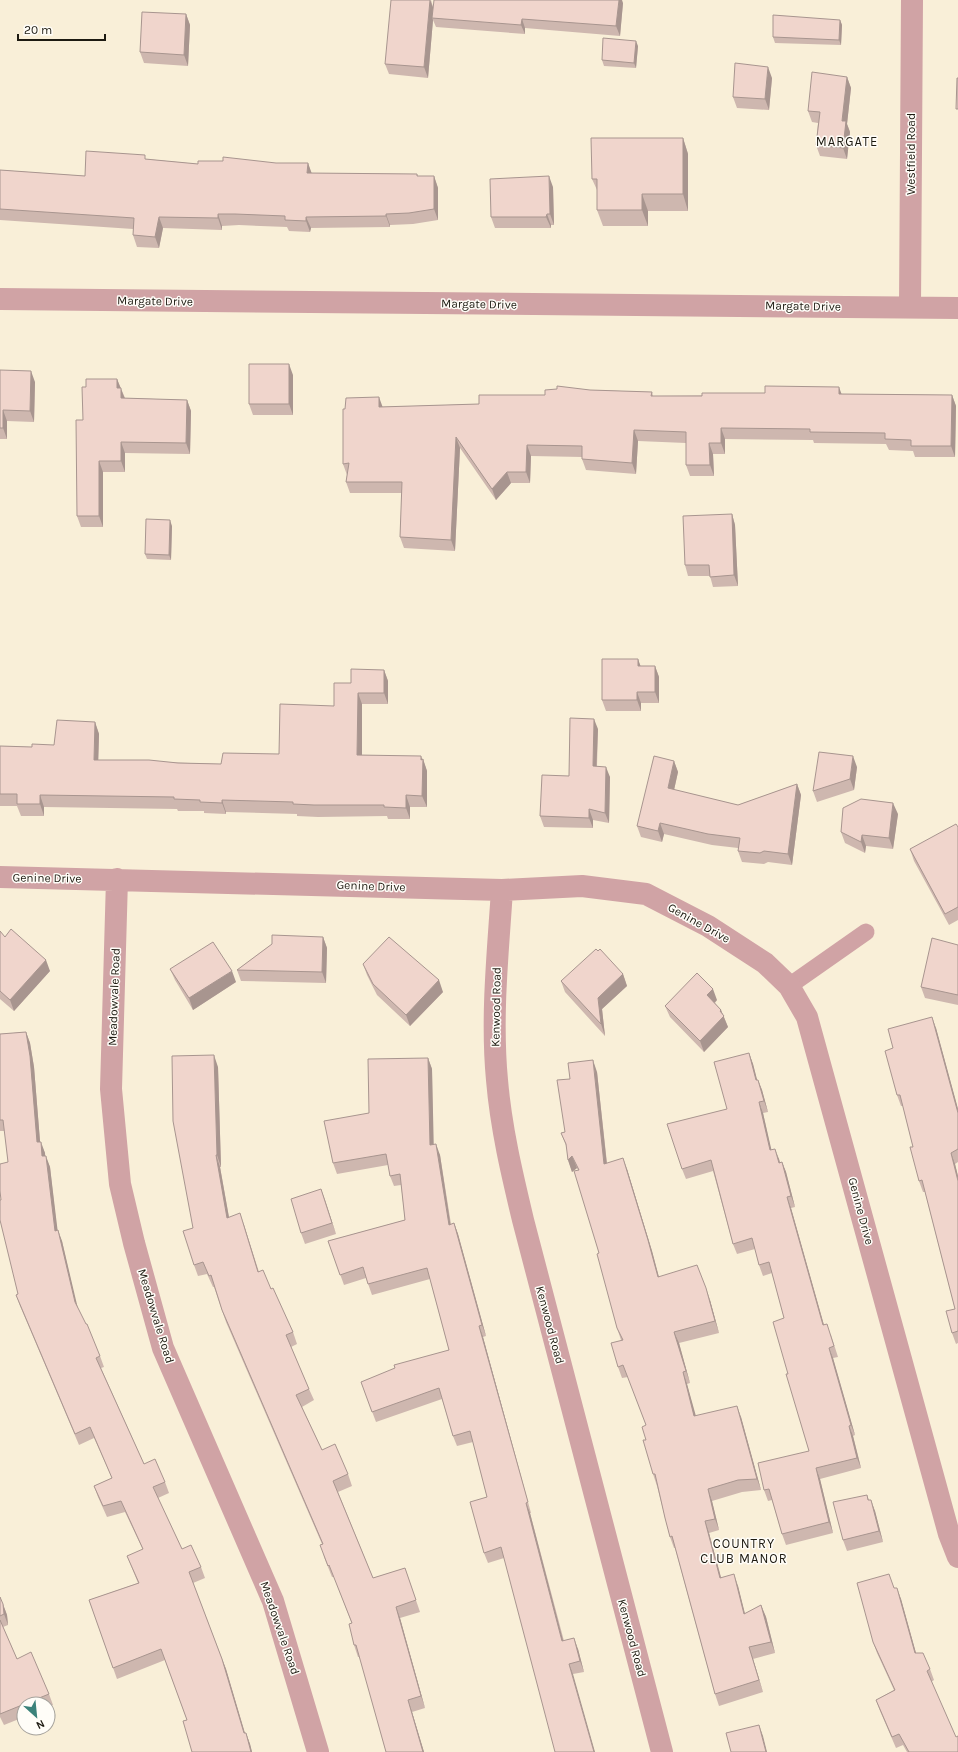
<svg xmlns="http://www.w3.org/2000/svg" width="958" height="1752" font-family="Karla,sans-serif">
<rect width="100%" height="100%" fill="#f9efd8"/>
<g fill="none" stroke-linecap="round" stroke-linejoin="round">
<path stroke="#d0a3a5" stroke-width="17" d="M 789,986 L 866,932"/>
<path stroke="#d0a3a5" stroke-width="22" d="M 0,299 L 958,308
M 910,307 L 912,0
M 0,877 L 502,890 L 582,886 L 646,894 L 708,926 L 765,963 L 789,986 L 807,1017 L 949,1534 L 958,1557
M 117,879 L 111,1089 L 120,1184 L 134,1243 L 163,1348 L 273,1601 L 318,1752
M 502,890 C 498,952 491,1017 497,1080 C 501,1128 512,1174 523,1220 L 662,1752"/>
</g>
<path fill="#ceb7af" d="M 431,0 L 433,7 L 623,3 L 620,36 L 525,28 L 525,34 L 436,27 L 433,20 L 428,78 L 389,74 L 385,64 Z
M 186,14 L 190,25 L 188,66 L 144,63 L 140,52 Z
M 840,20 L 842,25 L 841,45 L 775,43 L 773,37 Z
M 638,46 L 636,68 L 604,66 L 602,60 Z
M 847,77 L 851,88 L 847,124 L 850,132 L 847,159 L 820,156 L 816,145 L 818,123 L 812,122 L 808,111 Z
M 772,78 L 769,110 L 737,108 L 733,97 Z
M 683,138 L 688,154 L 688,211 L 648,211 L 648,226 L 603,226 L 597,210 L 597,190 L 592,179 Z
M 146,159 L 198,164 L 276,163 L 308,163 L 311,173 L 417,174 L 418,176 L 434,176 L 438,188 L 438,220 L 413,224 L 390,225 L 390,227 L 311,228 L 310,232 L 289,231 L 287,227 L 239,225 L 222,226 L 222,230 L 163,228 L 159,248 L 137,247 L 133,235 L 133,229 L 0,220 L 0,170 L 85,176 Z
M 553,187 L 554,225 L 551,225 L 551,228 L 495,228 L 491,217 Z
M 0,370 L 35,382 L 34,422 L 7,421 L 7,439 L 0,439 Z
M 293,375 L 293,415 L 253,415 L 249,404 Z
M 117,379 L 125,398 L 187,400 L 191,411 L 190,454 L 125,453 L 125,472 L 103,472 L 103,527 L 81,527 L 77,516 L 83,420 Z
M 590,390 L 652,392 L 653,396 L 842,394 L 952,395 L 956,406 L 955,457 L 915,457 L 913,451 L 889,450 L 886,444 L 814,443 L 813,440 L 725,439 L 725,454 L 713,454 L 714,476 L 690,476 L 686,465 L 686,443 L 638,441 L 636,474 L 586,470 L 582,459 L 582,457 L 531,456 L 530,483 L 511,483 L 496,500 L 460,448 L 455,551 L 404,548 L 400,537 L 402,493 L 350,493 L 346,482 L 347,475 L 343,464 L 345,409 L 383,407 L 479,404 L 545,395 Z
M 732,514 L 735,525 L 738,586 L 713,587 L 710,576 L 688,576 L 685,565 Z
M 172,526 L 171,560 L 147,559 L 145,554 Z
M 638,659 L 640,666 L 655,666 L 659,677 L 659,703 L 641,703 L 641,711 L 606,711 L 602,700 Z
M 384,670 L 388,681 L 388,704 L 362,704 L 362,755 L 423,759 L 427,771 L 427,807 L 410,807 L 410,819 L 388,819 L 387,816 L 318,817 L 297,816 L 297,814 L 226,812 L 226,814 L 204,813 L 204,811 L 178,811 L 177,809 L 44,807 L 44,816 L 21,816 L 17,806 L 0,806 L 0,746 L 32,747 L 54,745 L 95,722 L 99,734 L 98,760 L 221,764 L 279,754 L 334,706 L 351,683 Z
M 598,729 L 597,766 L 610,777 L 609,823 L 593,820 L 593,828 L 544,827 L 540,816 L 569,776 Z
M 674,761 L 678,772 L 674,790 L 738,805 L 797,784 L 801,795 L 792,865 L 768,862 L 764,864 L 742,862 L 738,851 L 738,848 L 712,845 L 664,834 L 662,842 L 641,837 L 637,826 Z
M 857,767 L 854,790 L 817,802 L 813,791 Z
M 898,814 L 893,849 L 866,846 L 865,853 L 845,843 L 841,832 Z
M 958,827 L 958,920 L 949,925 L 914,861 L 910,849 Z
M 0,931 L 5,937 L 50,971 L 14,1011 L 0,999 Z
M 323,937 L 327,948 L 326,983 L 241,981 L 237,970 L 272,944 Z
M 958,945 L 958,1005 L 925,998 L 921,987 Z
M 363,964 L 443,992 L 410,1026 L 377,995 L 367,975 Z
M 170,969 L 236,982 L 193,1010 L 175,980 Z
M 623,974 L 627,986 L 602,1009 L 605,1036 L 565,992 L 561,981 Z
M 717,1000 L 715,1003 L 721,1010 L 728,1027 L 704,1052 L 670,1017 L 665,1006 Z
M 936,1028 L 958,1109 L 958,1162 L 955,1164 L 958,1176 L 958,1343 L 956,1344 L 952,1333 L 955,1309 L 925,1192 L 923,1192 L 919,1181 L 913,1147 L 903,1106 L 901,1106 L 897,1095 L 893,1048 Z
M 26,1032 L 30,1043 L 34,1067 L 40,1142 L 45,1153 L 45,1156 L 50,1167 L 57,1231 L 62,1241 L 77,1308 L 100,1356 L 104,1367 L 101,1368 L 144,1464 L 165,1482 L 169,1493 L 158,1498 L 182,1549 L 201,1567 L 205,1578 L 193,1583 L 226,1669 L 245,1733 L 246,1733 L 250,1744 L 252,1752 L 192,1752 L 187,1720 L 165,1660 L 117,1679 L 89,1600 L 138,1583 L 127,1556 L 143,1550 L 125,1512 L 107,1517 L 98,1497 L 94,1486 L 112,1478 L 94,1438 L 79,1445 L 20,1306 L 16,1295 L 18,1294 L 1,1200 L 8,1162 L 5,1131 L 0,1131 L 0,1034 Z
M 749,1053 L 753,1064 L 757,1080 L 758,1080 L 762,1090 L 768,1112 L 763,1113 L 771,1150 L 779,1159 L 780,1162 L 782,1162 L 786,1172 L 795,1207 L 791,1208 L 824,1325 L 831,1335 L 838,1357 L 833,1358 L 855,1435 L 853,1436 L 861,1468 L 820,1479 L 833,1533 L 786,1545 L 782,1534 L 772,1500 L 768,1501 L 764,1490 L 809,1451 L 788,1374 L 784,1318 L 772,1273 L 763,1276 L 759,1265 L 755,1249 L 737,1254 L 733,1244 L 713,1171 L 686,1179 L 682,1169 L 727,1109 Z
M 428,1058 L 432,1069 L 433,1145 L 440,1155 L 451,1224 L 454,1223 L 458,1234 L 486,1336 L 483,1337 L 531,1513 L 530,1513 L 564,1641 L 578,1649 L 584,1672 L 573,1674 L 504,1558 L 488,1563 L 484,1553 L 487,1497 L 473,1442 L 457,1446 L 453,1436 L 442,1399 L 376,1422 L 361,1382 L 449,1350 L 430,1279 L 372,1295 L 366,1278 L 344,1285 L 328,1241 L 405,1220 L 401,1185 L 394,1186 L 390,1176 L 388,1165 L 337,1174 L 333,1163 L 369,1113 Z
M 218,1067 L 221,1167 L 220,1167 L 229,1217 L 244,1225 L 259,1272 L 271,1289 L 293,1332 L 297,1344 L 291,1347 L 309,1389 L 314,1400 L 302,1407 L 322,1450 L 348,1474 L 352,1486 L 338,1492 L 373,1578 L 405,1568 L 420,1612 L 400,1618 L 425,1708 L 412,1712 L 424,1752 L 386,1752 L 360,1657 L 358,1657 L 354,1645 L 352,1624 L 334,1577 L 332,1577 L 324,1557 L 322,1544 L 226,1322 L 214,1287 L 213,1287 L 207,1274 L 198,1276 L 194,1265 Z
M 597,1072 L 607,1163 L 627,1169 L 652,1251 L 659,1277 L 710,1300 L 719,1333 L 679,1343 L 690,1383 L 687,1384 L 695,1415 L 741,1417 L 761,1490 L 742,1492 L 712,1501 L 719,1530 L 709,1533 L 721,1577 L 738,1586 L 745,1614 L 761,1605 L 766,1617 L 775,1653 L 753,1659 L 763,1692 L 719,1706 L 715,1694 L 675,1548 L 674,1548 L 670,1537 L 657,1486 L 653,1474 L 646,1440 L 646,1425 L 628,1377 L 622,1378 L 618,1367 L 621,1340 L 617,1328 L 599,1253 L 578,1170 L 577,1168 L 572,1172 L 568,1160 L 567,1148 L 561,1133 L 565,1132 L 570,1079 Z
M 321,1189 L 336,1234 L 305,1244 L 301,1233 Z
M 867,1495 L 869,1500 L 875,1511 L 883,1542 L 847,1551 L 843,1540 Z
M 894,1588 L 901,1599 L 916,1653 L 930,1669 L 934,1680 L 931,1682 L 958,1752 L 907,1752 L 903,1745 L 896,1748 L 880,1711 L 876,1700 L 894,1690 L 877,1653 L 873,1642 Z
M 0,1597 L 7,1615 L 8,1625 L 3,1627 L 17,1659 L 49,1694 L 53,1705 L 48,1707 L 48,1704 L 24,1704 L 24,1717 L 4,1725 L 0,1717 Z"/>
<path fill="#a8958f" d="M 430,0 L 434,10 L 432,18 L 433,20 L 428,78 L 424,67 Z
M 619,0 L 622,0 L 623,3 L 620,36 L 616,26 Z
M 186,14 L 190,25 L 188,66 L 184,55 Z
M 522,19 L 525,28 L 525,34 L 521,25 Z
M 840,20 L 842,25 L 841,45 L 839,40 Z
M 636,41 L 638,46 L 636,68 L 634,63 Z
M 768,67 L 772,78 L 769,110 L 765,99 Z
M 847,77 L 851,88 L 847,124 L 850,132 L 847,159 L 843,148 L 842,121 Z
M 683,138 L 688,154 L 688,211 L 683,194 Z
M 308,163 L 312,174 L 307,173 Z
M 434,176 L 438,188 L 438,220 L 434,209 Z
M 549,176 L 553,187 L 554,225 L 550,214 Z
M 642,194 L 648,211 L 648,226 L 642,210 Z
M 218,214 L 222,226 L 222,230 L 218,218 Z
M 386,214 L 390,225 L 390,227 L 386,216 Z
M 547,214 L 551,225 L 551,228 L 546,217 Z
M 159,217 L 163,228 L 159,248 L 155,237 Z
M 306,217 L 311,228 L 310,232 L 306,221 Z
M 289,364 L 293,375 L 293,415 L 289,404 Z
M 31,371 L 35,382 L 34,422 L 30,411 Z
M 117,379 L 125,399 L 125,409 L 117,388 Z
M 839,387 L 843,398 L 839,394 Z
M 952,395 L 956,406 L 955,457 L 951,446 Z
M 379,397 L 383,408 L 379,407 Z
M 187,400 L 191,411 L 190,454 L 186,443 Z
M 3,410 L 7,421 L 7,439 L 3,428 Z
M 721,428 L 725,439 L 725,454 L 721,443 Z
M 634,430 L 638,441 L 636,474 L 632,463 Z
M 456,437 L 460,448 L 455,551 L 451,540 Z
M 121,442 L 125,453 L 125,472 L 121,461 Z
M 709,443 L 713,454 L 714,476 L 710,465 Z
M 527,445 L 531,456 L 530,483 L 526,472 Z
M 99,461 L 103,472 L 103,527 L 99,516 Z
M 507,472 L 511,483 L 496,500 L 492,489 Z
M 732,514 L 735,525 L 738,586 L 734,575 Z
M 170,520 L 172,526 L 171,560 L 169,555 Z
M 638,659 L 642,670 L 638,666 Z
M 655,666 L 659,677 L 659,703 L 655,692 Z
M 384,670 L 388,681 L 388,704 L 384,693 Z
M 637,692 L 641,703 L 641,711 L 637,700 Z
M 358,693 L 362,704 L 362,767 L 357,755 Z
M 594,719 L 598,729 L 596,777 L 593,766 Z
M 95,722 L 99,734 L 98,772 L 94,760 Z
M 421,756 L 423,762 L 423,759 L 427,771 L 427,807 L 422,796 Z
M 853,756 L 857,767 L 854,790 L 850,779 Z
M 674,761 L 678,772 L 672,799 L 668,788 Z
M 606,767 L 610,777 L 609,823 L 605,813 Z
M 797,784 L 801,795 L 792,865 L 788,854 Z
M 40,795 L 44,807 L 44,816 L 40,804 Z
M 406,795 L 410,807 L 410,819 L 406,808 Z
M 222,800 L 226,812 L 226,814 L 222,803 Z
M 893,803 L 898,814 L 893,849 L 889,838 Z
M 589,809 L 593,820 L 593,828 L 589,818 Z
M 660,823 L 664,834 L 662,842 L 658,831 Z
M 862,835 L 866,846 L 865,853 L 861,842 Z
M 323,937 L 327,948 L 326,983 L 322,972 Z
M 46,960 L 50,971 L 14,1011 L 10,1000 Z
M 232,971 L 236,982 L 193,1010 L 189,998 Z
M 623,974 L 627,986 L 602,1009 L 605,1036 L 601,1024 L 598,998 Z
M 439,980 L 443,992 L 410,1026 L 406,1015 Z
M 713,989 L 717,1000 L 711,1006 L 707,995 Z
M 721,1010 L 728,1027 L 704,1052 L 700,1041 Z
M 932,1017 L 936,1028 L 958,1109 L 958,1113 Z
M 26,1032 L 30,1043 L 34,1067 L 41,1153 L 37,1142 Z
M 749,1053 L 753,1064 L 760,1091 L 756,1080 Z
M 214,1055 L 218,1067 L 221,1167 L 217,1155 Z
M 428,1058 L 432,1069 L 434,1156 L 430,1145 Z
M 593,1060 L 597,1072 L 608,1175 L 604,1164 Z
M 758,1080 L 762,1090 L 768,1112 L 764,1101 Z
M 759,1102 L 763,1113 L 774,1161 L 770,1150 Z
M 41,1142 L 45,1153 L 46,1167 L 42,1156 Z
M 436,1144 L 440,1155 L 452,1235 L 449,1225 Z
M 775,1149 L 779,1159 L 782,1173 L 779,1163 Z
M 951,1153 L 955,1164 L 958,1176 L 958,1181 Z
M 216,1155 L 220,1167 L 231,1229 L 227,1218 Z
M 46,1156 L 50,1167 L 59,1242 L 55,1231 Z
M 572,1156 L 577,1168 L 572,1172 L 568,1160 Z
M 623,1158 L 627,1169 L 652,1251 L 662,1289 L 658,1277 Z
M 782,1162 L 786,1172 L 795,1207 L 791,1196 Z
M 321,1189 L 325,1200 L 336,1234 L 332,1223 Z
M 787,1197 L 791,1208 L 827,1336 L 823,1325 Z
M 240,1213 L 244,1225 L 262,1284 L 258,1272 Z
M 454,1223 L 458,1234 L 486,1336 L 482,1325 Z
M 58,1230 L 62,1241 L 79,1313 L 75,1302 Z
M 706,1288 L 710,1300 L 719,1333 L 715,1321 Z
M 479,1326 L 483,1337 L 531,1513 L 528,1502 Z
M 674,1332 L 679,1343 L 690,1383 L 686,1371 Z
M 829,1348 L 833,1358 L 855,1435 L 851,1425 Z
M 683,1372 L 687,1384 L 699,1427 L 694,1416 Z
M 737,1406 L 741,1417 L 761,1490 L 757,1479 Z
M 849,1426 L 853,1436 L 861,1468 L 857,1458 Z
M 816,1468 L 820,1479 L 833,1533 L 829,1522 Z
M 708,1489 L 712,1501 L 719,1530 L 715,1519 Z
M 871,1500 L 875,1511 L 883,1542 L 879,1531 Z
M 526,1503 L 530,1513 L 566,1652 L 562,1641 Z
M 705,1521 L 709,1533 L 724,1589 L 720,1578 Z
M 734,1574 L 738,1586 L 748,1626 L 744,1614 Z
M 897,1588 L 901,1599 L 919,1664 L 915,1653 Z
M 3,1604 L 7,1615 L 8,1625 L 4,1614 Z
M 761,1605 L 766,1617 L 775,1653 L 771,1642 Z
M 396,1607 L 400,1618 L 425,1708 L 421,1696 Z
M 574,1638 L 578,1649 L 584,1672 L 580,1661 Z
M 749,1647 L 753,1659 L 763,1692 L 759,1680 Z
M 222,1659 L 226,1669 L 248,1744 L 244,1733 Z
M 569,1664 L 573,1674 L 595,1752 L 594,1752 Z
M 408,1700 L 412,1712 L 424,1752 L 423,1752 Z
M 759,1725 L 763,1736 L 767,1752 L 766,1752 Z
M 246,1733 L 250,1744 L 252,1752 L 251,1752 Z"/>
<path fill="#f0d5cc" stroke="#a8958f" d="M 391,0 L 430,0 L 424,67 L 385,64 Z
M 434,0 L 619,0 L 616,26 L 522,19 L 521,25 L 432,18 Z
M 142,12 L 186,14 L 184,55 L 140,52 Z
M 773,15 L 840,20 L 839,40 L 773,37 Z
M 603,38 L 636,41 L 634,63 L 602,60 Z
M 735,63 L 768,67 L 765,99 L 733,97 Z
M 812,72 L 847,77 L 842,121 L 846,121 L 843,148 L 816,145 L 820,112 L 808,111 Z
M 957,78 L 958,78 L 958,109 L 956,109 Z
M 591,138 L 683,138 L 683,194 L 642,194 L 642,210 L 597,210 L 597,179 L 592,179 Z
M 86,151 L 145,155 L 145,159 L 198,164 L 198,161 L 223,161 L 223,157 L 276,163 L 308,163 L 307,173 L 417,174 L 417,176 L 434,176 L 434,209 L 409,213 L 386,214 L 386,216 L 306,217 L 306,221 L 285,220 L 285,216 L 235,214 L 218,214 L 218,218 L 159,217 L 155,237 L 133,235 L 134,218 L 0,209 L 0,170 L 85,176 Z
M 549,176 L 550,214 L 547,214 L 546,217 L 491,217 L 490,179 Z
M 249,364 L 289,364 L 289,404 L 249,404 Z
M 0,370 L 31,371 L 30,411 L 3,410 L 3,428 L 0,428 Z
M 86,379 L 117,379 L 117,388 L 121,388 L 121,398 L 187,400 L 186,443 L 121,442 L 121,461 L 99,461 L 99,516 L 77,516 L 76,420 L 83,420 L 82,387 L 86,387 Z
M 557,386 L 590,390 L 652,392 L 651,396 L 702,396 L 702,393 L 765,393 L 765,386 L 839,387 L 839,394 L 952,395 L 951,446 L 911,446 L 911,440 L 885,439 L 885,433 L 810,432 L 810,429 L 721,428 L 721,443 L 709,443 L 710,465 L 686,465 L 686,432 L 634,430 L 632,463 L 582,459 L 582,446 L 527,445 L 526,472 L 507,472 L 492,489 L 456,437 L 451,540 L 400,537 L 402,482 L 346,482 L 349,463 L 343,464 L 343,409 L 345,409 L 346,398 L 379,397 L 379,407 L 479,404 L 479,395 L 545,395 L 545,390 L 557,389 Z
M 732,514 L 734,575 L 710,577 L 709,565 L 685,565 L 683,516 Z
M 146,519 L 170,520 L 169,555 L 145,554 Z
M 602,659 L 638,659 L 638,666 L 655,666 L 655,692 L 637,692 L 637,700 L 602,700 Z
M 351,669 L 384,670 L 384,693 L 358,693 L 357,755 L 421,756 L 421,760 L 423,759 L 422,796 L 406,795 L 406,808 L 384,807 L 384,805 L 314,805 L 293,804 L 293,802 L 222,800 L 222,803 L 200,802 L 200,800 L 174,799 L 174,797 L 40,795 L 40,804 L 17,804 L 17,794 L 0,794 L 0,746 L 32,747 L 32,744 L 54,745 L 57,720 L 95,722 L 94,760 L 149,760 L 178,763 L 221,764 L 223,753 L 279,754 L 280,704 L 334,706 L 334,683 L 351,683 Z
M 570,718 L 594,719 L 593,766 L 606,767 L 605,813 L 589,809 L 589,818 L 540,816 L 542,775 L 569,776 Z
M 819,752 L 853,756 L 850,779 L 813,791 Z
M 654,756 L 674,761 L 668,788 L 738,805 L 797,784 L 788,854 L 764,851 L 760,853 L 738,851 L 740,838 L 708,834 L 660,823 L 658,831 L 637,826 Z
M 861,799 L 893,803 L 889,838 L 862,835 L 861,842 L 841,832 L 843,808 Z
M 956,824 L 958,827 L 958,907 L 945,914 L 910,849 Z
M 11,929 L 46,960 L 10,1000 L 0,991 L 0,931 L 5,937 Z
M 272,935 L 323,937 L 322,972 L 237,970 L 272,944 Z
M 389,937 L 439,980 L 406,1015 L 373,984 L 363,964 Z
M 932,938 L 958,945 L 958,995 L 921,987 Z
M 213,942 L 232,971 L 189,998 L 170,969 Z
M 596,949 L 598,951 L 600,949 L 623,974 L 598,998 L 601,1024 L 561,981 Z
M 697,973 L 713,989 L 707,995 L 721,1010 L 720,1011 L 724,1016 L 700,1041 L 665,1006 Z
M 932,1017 L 958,1113 L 958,1149 L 951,1153 L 958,1181 L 958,1331 L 952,1333 L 946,1311 L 955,1309 L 922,1180 L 919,1181 L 910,1147 L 913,1147 L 900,1095 L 897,1095 L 885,1051 L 893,1048 L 888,1029 Z
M 26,1032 L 30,1056 L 37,1142 L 41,1142 L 42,1156 L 46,1156 L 55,1231 L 58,1230 L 75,1302 L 86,1324 L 87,1324 L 100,1356 L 96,1358 L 144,1464 L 155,1459 L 165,1482 L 153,1487 L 182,1549 L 191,1545 L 201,1567 L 189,1572 L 222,1659 L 244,1733 L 246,1733 L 251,1752 L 192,1752 L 183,1721 L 187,1720 L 161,1649 L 113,1668 L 89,1600 L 139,1583 L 127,1556 L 143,1549 L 121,1501 L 103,1506 L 94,1486 L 112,1478 L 90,1427 L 75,1434 L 16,1295 L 18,1294 L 0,1220 L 0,1200 L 1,1200 L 0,1191 L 0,1164 L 8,1162 L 3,1120 L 0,1120 L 0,1034 Z
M 749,1053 L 756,1080 L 758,1080 L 764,1101 L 759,1102 L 770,1150 L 775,1149 L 779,1163 L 782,1162 L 791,1196 L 787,1197 L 823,1325 L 827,1324 L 834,1346 L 829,1348 L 851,1425 L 849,1426 L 857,1458 L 816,1468 L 829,1522 L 782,1534 L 769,1489 L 764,1490 L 758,1463 L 809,1451 L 786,1374 L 788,1374 L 773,1322 L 784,1318 L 769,1262 L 759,1265 L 752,1238 L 733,1244 L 711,1160 L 682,1169 L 667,1124 L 727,1109 L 714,1062 Z
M 214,1055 L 217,1155 L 216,1155 L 227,1218 L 240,1213 L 258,1272 L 263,1270 L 271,1289 L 273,1288 L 293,1332 L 286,1335 L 309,1389 L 296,1395 L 322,1450 L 335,1444 L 348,1474 L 333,1481 L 373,1578 L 405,1568 L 416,1600 L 396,1607 L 421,1696 L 408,1700 L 423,1752 L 386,1752 L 356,1645 L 354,1645 L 349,1624 L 352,1623 L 329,1565 L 328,1566 L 320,1545 L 323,1544 L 222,1310 L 211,1275 L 209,1276 L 203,1262 L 194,1265 L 183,1231 L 193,1228 L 173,1121 L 172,1056 Z
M 428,1058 L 430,1145 L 436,1144 L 449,1225 L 454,1223 L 482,1325 L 479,1326 L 528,1502 L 526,1503 L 562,1641 L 574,1638 L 580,1661 L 569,1664 L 594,1752 L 555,1752 L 501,1547 L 484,1553 L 470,1502 L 487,1497 L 470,1431 L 453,1436 L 439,1388 L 372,1412 L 361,1382 L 395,1368 L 394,1365 L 449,1350 L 427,1268 L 368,1284 L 363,1267 L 340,1275 L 328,1241 L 405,1220 L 400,1174 L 390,1176 L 386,1154 L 333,1163 L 324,1121 L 369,1113 L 368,1059 Z
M 593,1060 L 604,1164 L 623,1158 L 648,1240 L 658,1277 L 697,1265 L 706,1288 L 715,1321 L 674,1332 L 686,1371 L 683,1372 L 694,1416 L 737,1406 L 757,1479 L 738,1480 L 708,1489 L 715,1519 L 705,1521 L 720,1578 L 734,1574 L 744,1614 L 761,1605 L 771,1642 L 749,1647 L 759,1680 L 715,1694 L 672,1536 L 670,1537 L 665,1518 L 655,1474 L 653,1474 L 643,1440 L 646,1440 L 642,1427 L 646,1425 L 623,1365 L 618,1367 L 611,1343 L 623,1340 L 617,1328 L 597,1254 L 599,1253 L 574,1171 L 579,1170 L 572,1156 L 568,1160 L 566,1144 L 561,1133 L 565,1132 L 557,1080 L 570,1079 L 568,1063 Z
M 321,1189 L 332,1223 L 301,1233 L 291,1199 Z
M 867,1495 L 868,1500 L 871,1500 L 879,1531 L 843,1540 L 833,1502 Z
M 889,1574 L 894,1588 L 897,1588 L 915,1653 L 923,1653 L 930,1669 L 927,1671 L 956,1737 L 958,1736 L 958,1752 L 909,1752 L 899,1734 L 892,1737 L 876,1700 L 895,1690 L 873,1642 L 857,1583 Z
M 0,1597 L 3,1604 L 4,1614 L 0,1616 Z
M 0,1620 L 17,1659 L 31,1652 L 49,1694 L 0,1714 Z
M 759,1725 L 766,1752 L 731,1752 L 726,1733 Z"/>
<g text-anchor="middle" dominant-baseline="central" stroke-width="3" stroke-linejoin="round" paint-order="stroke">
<g font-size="12" fill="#1d1a11" stroke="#fffdf8">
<text transform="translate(911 154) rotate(-90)">Westfield Road</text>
<text transform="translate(155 301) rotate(1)">Margate Drive</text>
<text transform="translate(479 304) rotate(1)">Margate Drive</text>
<text transform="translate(803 306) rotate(1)">Margate Drive</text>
<text transform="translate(47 878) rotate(1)">Genine Drive</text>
<text transform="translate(371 886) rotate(2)">Genine Drive</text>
<text transform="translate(699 923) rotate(29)">Genine Drive</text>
<text transform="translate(114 997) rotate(-88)">Meadowvale Road</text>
<text transform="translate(496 1007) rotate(-89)">Kenwood Road</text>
<text transform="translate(861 1211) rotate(75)">Genine Drive</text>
<text transform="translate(156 1316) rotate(73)">Meadowvale Road</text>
<text transform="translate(550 1325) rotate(75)">Kenwood Road</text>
<text transform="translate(280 1628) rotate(71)">Meadowvale Road</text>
<text transform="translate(632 1638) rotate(75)">Kenwood Road</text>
</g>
<g font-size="13" letter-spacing="1" fill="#1d1a11" stroke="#fffdf8">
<text x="847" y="141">MARGATE</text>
<text x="744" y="1543">COUNTRY<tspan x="744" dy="15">CLUB MANOR</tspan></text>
</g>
</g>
<g transform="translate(36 1716) rotate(153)"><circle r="19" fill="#fffdf8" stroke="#a5a29c"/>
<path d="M0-3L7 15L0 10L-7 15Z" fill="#3b827a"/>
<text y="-6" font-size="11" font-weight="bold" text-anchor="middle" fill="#1d1a11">N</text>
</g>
<path d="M18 34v6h87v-6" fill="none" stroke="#1d1a11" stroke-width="2"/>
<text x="24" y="34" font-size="12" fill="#1d1a11" stroke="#fffdf8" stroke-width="3" paint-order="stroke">20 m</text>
</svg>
